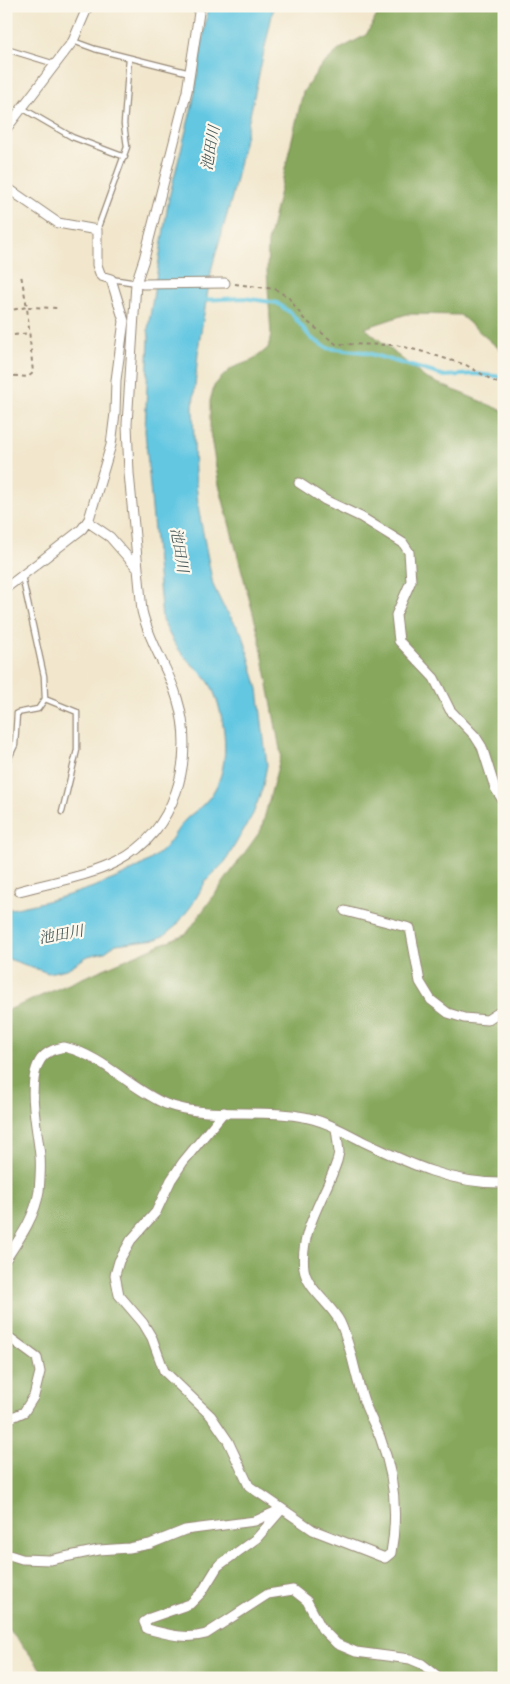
<svg xmlns="http://www.w3.org/2000/svg" width="510" height="1684" font-family="'Libre Caslon Text','Noto Serif JP',serif">
<rect width="100%" height="100%" fill="#fbf7ec"/>
<filter id="ink" filterUnits="userSpaceOnUse"><feTurbulence type="fractalNoise" baseFrequency=".02" numOctaves="2"/><feDisplacementMap in="SourceGraphic" scale="10" xChannelSelector="R" yChannelSelector="G"/><feConvolveMatrix kernelMatrix="1 2 1 2 8 2 1 2 1" color-interpolation-filters="sRGB"/></filter>
<filter id="wash" filterUnits="userSpaceOnUse"><feTurbulence type="fractalNoise" baseFrequency=".0096" numOctaves="4" result="noise"/><feDisplacementMap in="SourceGraphic" scale="20" xChannelSelector="R" yChannelSelector="G"/><feGaussianBlur stdDeviation="1.12" result="paint"/><feColorMatrix in="noise" values="0 0 0 0 0 0 0 0 0 0 0 0 0 0 0 0 0 1.4 0 .05"/><feComposite in="paint" operator="in"/></filter>
<g filter="url(#wash)">
<rect width="100%" height="100%" fill="#f2e7cd"/>
<path fill="#86a75c" stroke="#60683d" d="M 382,6 L 504,6 L 504,353 L 460,315 L 407,314 L 365,328 L 425,378 L 504,411 L 504,1678 L 47,1678 L 28,1652 L 6,1627 L 6,1011 L 187,933 L 261,830 L 281,755 L 259,636 L 219,485 L 210,432 L 210,401 L 214,386 L 223,376 L 232,368 L 253,360 L 268,348 L 271,335 L 267,271 L 268,242 L 303,92 L 320,67 L 340,49 L 366,35 Z"/>
<path fill="#64c7e2" stroke="#507880" d="M 208,6 L 274,6 L 232,197 L 212,267 L 199,343 L 193,407 L 195,474 L 199,512 L 213,585 L 223,606 L 243,635 L 258,689 L 267,765 L 262,790 L 253,814 L 225,862 L 206,881 L 192,905 L 176,926 L 166,934 L 157,939 L 116,944 L 105,952 L 88,956 L 67,969 L 48,973 L 6,958 L 6,910 C 53,901 122,883 158,854 C 171,844 176,829 187,818 C 195,811 203,806 209,798 C 231,770 227,727 215,695 C 209,676 195,669 183,655 C 173,643 168,632 162,619 L 145,431 L 149,337 L 148,329 L 169,197 L 193,103 Z"/>
<g fill="none" stroke-linecap="round" stroke-linejoin="round">
<path stroke="#64c7e2" stroke-width="4" d="M 201,300 L 244,298 L 277,303 L 292,314 L 311,338 L 327,348 L 364,352 L 445,376 L 475,374 L 504,377"/>
</g>
</g>
<g filter="url(#ink)">
<g fill="none" stroke-linecap="round" stroke-linejoin="round">
<g stroke="#968876" stroke-width="7">
<path id="lane" d="M 73,41 L 95,49 L 190,73
M 6,49 L 55,64
M 22,108 L 72,137 L 125,157
M 97,230 L 127,147 L 124,124 L 129,58
M 111,279 L 137,283
M 45,699 L 77,712 L 77,750 L 62,812
M 6,790 L 7,762 L 15,745 L 17,713 L 38,709 L 45,699 L 44,676 L 22,576"/>
</g>
<g stroke="#968876" stroke-width="11">
<path id="street" d="M 6,129 L 73,41 L 88,6
M 6,187 L 58,223 L 97,230 L 97,265 L 101,276 L 111,279 L 124,321 L 116,380 L 115,413 L 111,445 L 89,519 L 82,529 L 6,588
M 143,284 L 225,283
M 299,483 L 325,500 L 361,517 L 403,543 L 409,552 L 411,581 L 396,615 L 399,641 L 434,678 L 450,710 L 475,736 L 482,747 L 495,788 L 504,802
M 88,522 L 110,537 L 138,569
M 19,891 C 51,882 87,877 117,862 C 176,832 196,758 177,698 C 168,667 150,645 142,611 L 129,473 L 127,424 L 136,283 L 144,259 L 187,91 L 200,6
M 345,911 L 410,928 L 420,982 L 431,1000 L 448,1013 L 464,1018 L 487,1020 L 504,1009
M 224,1112 L 183,1162 L 171,1180 L 156,1212 L 131,1240 L 119,1261 L 115,1275 L 119,1295 L 143,1323 L 152,1338 L 164,1371 L 211,1416 L 228,1441 L 249,1486 L 313,1530 L 385,1558 L 391,1553 C 398,1515 394,1474 380,1437 C 374,1423 366,1410 362,1395 C 354,1371 351,1345 340,1322 C 331,1304 307,1289 304,1269 C 299,1230 326,1196 337,1161 L 339,1152 L 336,1128
M 6,1259 C 20,1238 35,1217 39,1191 C 40,1180 41,1167 40,1156 C 38,1131 25,1081 41,1059 C 47,1051 55,1049 64,1047 C 104,1056 130,1089 166,1104 C 207,1119 255,1109 298,1116 C 322,1119 343,1131 364,1142 C 410,1164 452,1184 504,1183
M 6,1335 L 37,1358 L 40,1372 L 34,1396 L 24,1412 L 6,1420
M 282,1509 L 257,1538 L 218,1566 L 202,1592 L 190,1604 L 150,1618 L 144,1622 L 147,1629 C 168,1634 185,1640 206,1634 L 268,1594 L 293,1590 L 307,1601 L 322,1629 L 337,1644 L 356,1652 L 410,1659 L 422,1664 L 440,1678
M 6,1554 L 22,1559 L 50,1560 L 99,1550 L 129,1548 L 150,1544 L 185,1530 L 255,1521 L 277,1511"/>
</g>
<path stroke="#968876" stroke-width="2" stroke-dasharray="4 4" stroke-linecap="butt" d="M 235,284 L 275,289 L 289,298 L 304,319 L 336,344 L 396,345 L 424,352 L 466,365 L 504,387
M 6,311 L 27,307 L 21,275
M 6,336 L 30,333
M 6,375 L 28,377 L 33,373 L 27,307 L 58,308
M 6,566 L 12,571"/>
<use href="#lane" stroke="#fff" stroke-width="4.5"/>
<use href="#street" stroke="#fff" stroke-width="9"/>
</g>
</g>
<g text-anchor="middle" dominant-baseline="central" stroke-width="4.5" stroke-linejoin="round" paint-order="stroke">
<g font-size="15" font-style="italic" fill="#475959" stroke="#fbf7ec">
<text transform="translate(210 148) rotate(-80)">池田川</text>
<text transform="translate(180 550) rotate(81)">池田川</text>
<text transform="translate(61 934) rotate(-10)">池田川</text>
</g>
</g>
<rect width="510" height="1684" fill="none" stroke="#fbf7ec" stroke-width="25"/>
</svg>
